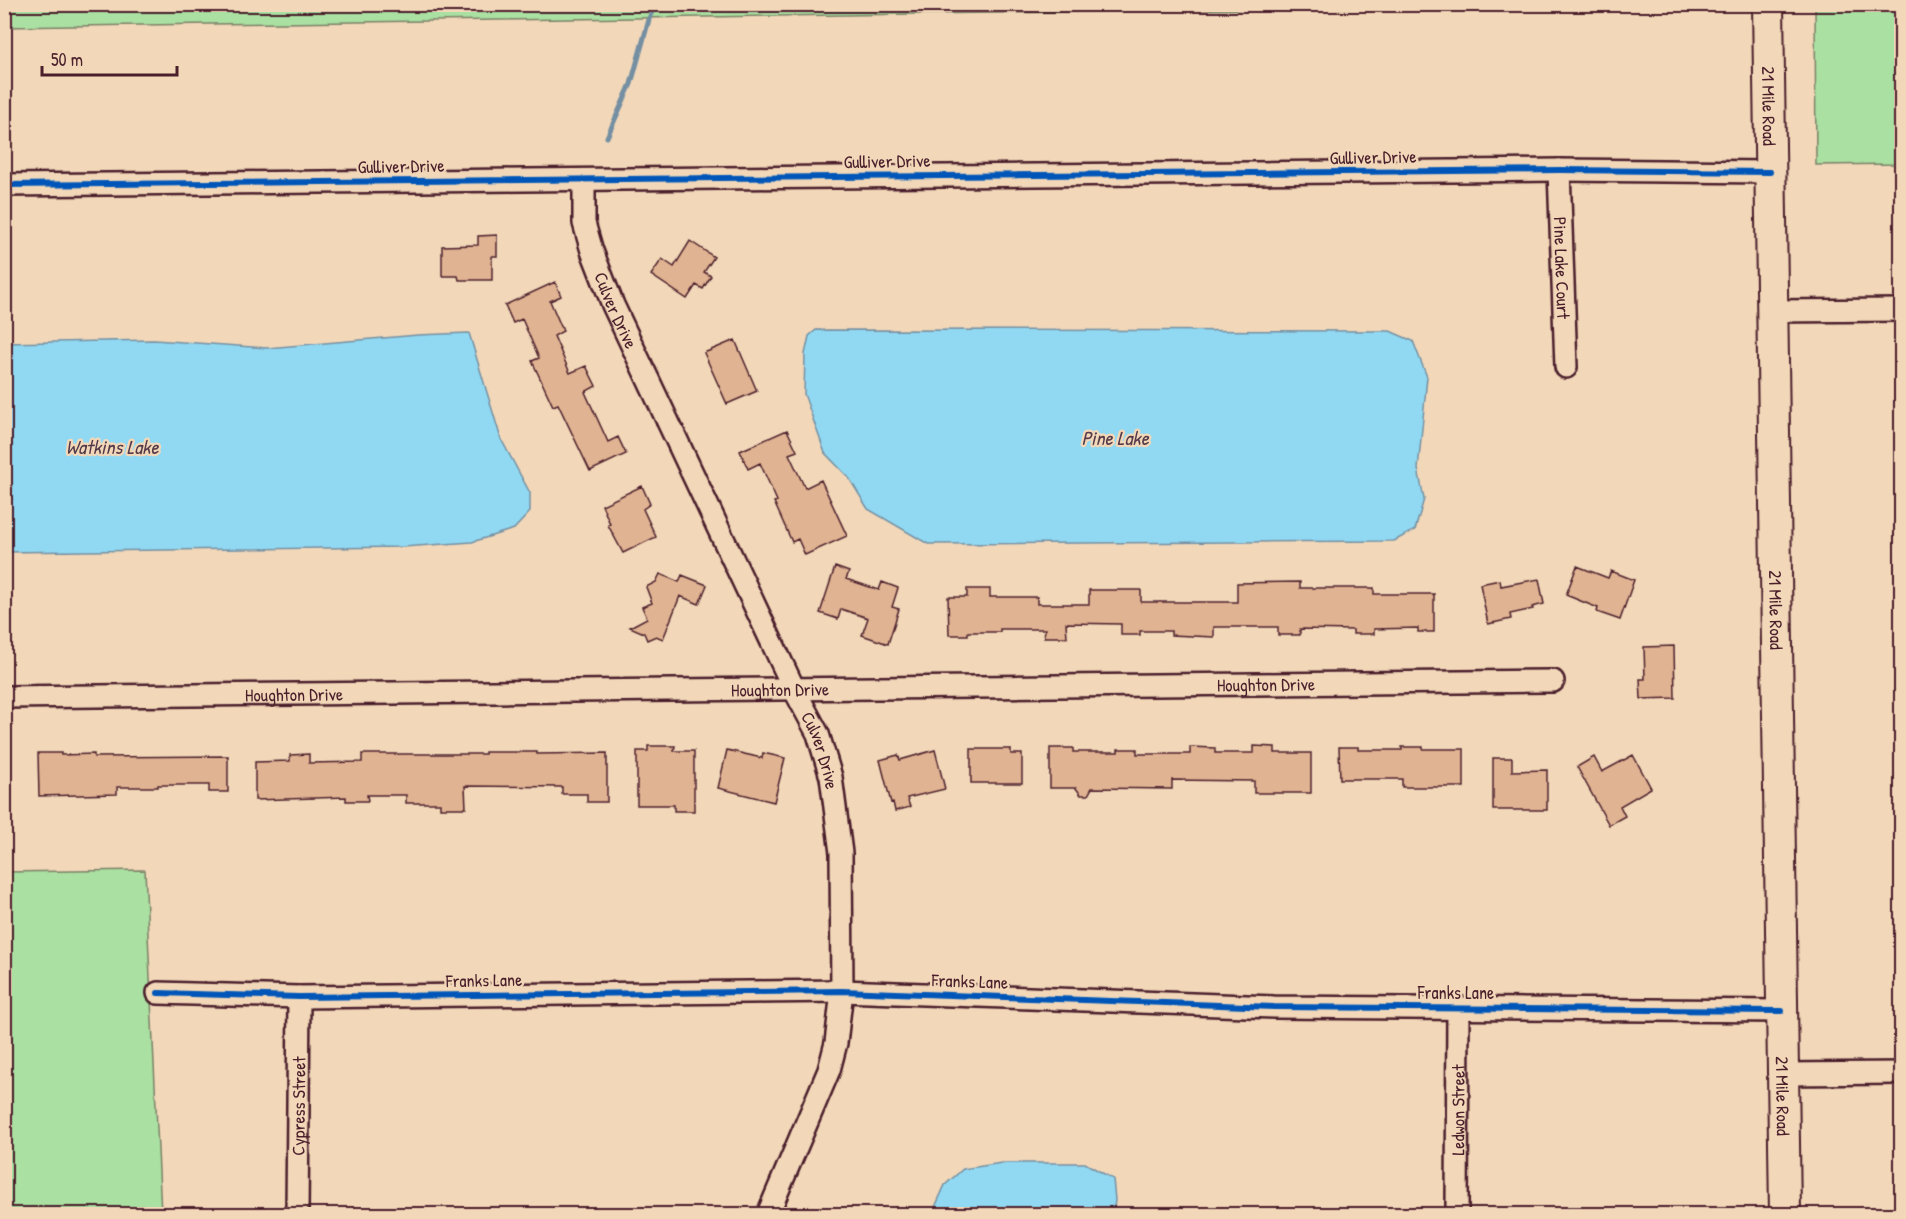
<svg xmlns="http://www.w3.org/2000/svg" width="1906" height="1219" font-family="'Patrick Hand',sans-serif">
<rect width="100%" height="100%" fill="#f2d8b9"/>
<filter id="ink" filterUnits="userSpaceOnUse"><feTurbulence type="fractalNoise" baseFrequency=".0167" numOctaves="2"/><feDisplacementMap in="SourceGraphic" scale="12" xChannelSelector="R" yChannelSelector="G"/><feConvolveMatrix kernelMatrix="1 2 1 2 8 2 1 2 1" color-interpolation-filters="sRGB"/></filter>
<g filter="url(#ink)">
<path fill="#aae0a2" stroke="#7a8066" stroke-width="1.5" d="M 5,4 L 1544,4 L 1544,5 L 5,27 Z
M 1815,5 L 1901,5 L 1901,164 L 1816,165 Z
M 145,870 L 161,1214 L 5,1214 L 4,872 Z"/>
<path fill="#91d9f2" stroke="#758fa2" stroke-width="1.5" d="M 816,330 L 1390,331 L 1413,341 L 1427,377 L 1418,469 L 1424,499 L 1415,530 L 1394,541 L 928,544 L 868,509 L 849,478 L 825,453 L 804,394 L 805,354 L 809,336 Z
M 469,333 L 501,439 L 530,493 L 530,512 L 514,529 L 472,542 L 403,547 L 5,552 L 5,343 L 154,340 L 267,348 L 418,335 Z
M 1002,1163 L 1085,1163 L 1113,1179 L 1115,1200 L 1113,1214 L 932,1214 L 945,1185 L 963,1169 Z"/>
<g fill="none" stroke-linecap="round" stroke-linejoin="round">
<path stroke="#758fa2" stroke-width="5" d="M 607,137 L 631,84 L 650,16 L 656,4"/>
</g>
<path fill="#e0b392" stroke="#4a1f2b" stroke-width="1.5" d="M 497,235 L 497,256 L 492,256 L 492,280 L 459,280 L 458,276 L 442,276 L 442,246 L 478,245 L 478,236 Z
M 690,241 L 714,257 L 704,272 L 711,276 L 703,289 L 696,285 L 687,299 L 651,275 L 662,259 L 674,267 Z
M 555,282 L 561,296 L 550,301 L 563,331 L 554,336 L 570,373 L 586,366 L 596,386 L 585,392 L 608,442 L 618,437 L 626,454 L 590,471 L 558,404 L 553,406 L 532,361 L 539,358 L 522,319 L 513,323 L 505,305 Z
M 735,340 L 757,391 L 727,404 L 704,353 Z
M 787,430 L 797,451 L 789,454 L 805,488 L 821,480 L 847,536 L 805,555 L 798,539 L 792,542 L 774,502 L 777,501 L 760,463 L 748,469 L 740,451 Z
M 642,486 L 650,504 L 643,509 L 656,537 L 623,553 L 608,525 L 610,524 L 602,505 Z
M 1577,566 L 1608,578 L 1611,571 L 1634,580 L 1620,620 L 1597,612 L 1598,608 L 1566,595 Z
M 835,567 L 849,572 L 846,579 L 879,590 L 882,582 L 898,588 L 892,607 L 899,609 L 888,644 L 862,635 L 868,618 L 841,609 L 838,619 L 820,613 Z
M 660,574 L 679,582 L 682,575 L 707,585 L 699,604 L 680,596 L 663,639 L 656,636 L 647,640 L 644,633 L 630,627 L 647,618 L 642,607 L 652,603 L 646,587 L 656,582 Z
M 1539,579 L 1544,604 L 1532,607 L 1533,609 L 1510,614 L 1511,619 L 1488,624 L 1480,584 L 1500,580 L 1501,586 Z
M 1300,582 L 1300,588 L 1374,588 L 1374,594 L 1434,594 L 1434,632 L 1418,632 L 1418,628 L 1374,629 L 1374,634 L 1353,634 L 1353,630 L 1300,629 L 1300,635 L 1278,635 L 1278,627 L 1214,627 L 1214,637 L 1171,635 L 1171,631 L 1140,631 L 1140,635 L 1121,635 L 1121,624 L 1066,623 L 1067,637 L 1044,637 L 1045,629 L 1000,629 L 1000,632 L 968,632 L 968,635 L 949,635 L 948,597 L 967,597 L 967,589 L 990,589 L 990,597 L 1037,597 L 1037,604 L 1089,604 L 1089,590 L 1141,590 L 1141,602 L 1237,602 L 1237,583 Z
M 1674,646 L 1675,698 L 1641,699 L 1640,679 L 1645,679 L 1644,647 Z
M 648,746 L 675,746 L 674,751 L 694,751 L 694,811 L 674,811 L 674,805 L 637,805 L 637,751 L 648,751 Z
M 1254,746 L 1275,747 L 1275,753 L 1311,753 L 1311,793 L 1254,793 L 1254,781 L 1172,780 L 1172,789 L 1092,788 L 1088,795 L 1081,795 L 1076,788 L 1050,788 L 1050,748 L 1073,748 L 1073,752 L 1118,752 L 1118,749 L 1137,749 L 1137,754 L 1190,754 L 1190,747 L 1215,748 L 1215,753 L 1254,753 Z
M 1339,747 L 1358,747 L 1358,750 L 1402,750 L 1402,747 L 1423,747 L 1423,749 L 1464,749 L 1464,787 L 1402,787 L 1402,779 L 1340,779 Z
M 971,749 L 1011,749 L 1011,754 L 1022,754 L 1022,783 L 971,783 Z
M 727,750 L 762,758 L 763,753 L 785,758 L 774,802 L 718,788 Z
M 935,750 L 945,789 L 907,798 L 910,807 L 895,811 L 893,802 L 891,803 L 880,760 L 898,755 L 900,760 Z
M 485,752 L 537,752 L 537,754 L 607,753 L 607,802 L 587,802 L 587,794 L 562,794 L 562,787 L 465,786 L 466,808 L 440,808 L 440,803 L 406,803 L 406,795 L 367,795 L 368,801 L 346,801 L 346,797 L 255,800 L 255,762 L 290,761 L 290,755 L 309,754 L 309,763 L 362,762 L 362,754 L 485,754 Z
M 38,753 L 61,753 L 61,755 L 94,754 L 94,757 L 228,756 L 228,792 L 209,792 L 209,785 L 158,785 L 158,787 L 117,787 L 117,794 L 39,796 Z
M 1633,755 L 1651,788 L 1620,806 L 1625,816 L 1609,825 L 1577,767 L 1594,757 L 1602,772 Z
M 1493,758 L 1512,758 L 1512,771 L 1547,770 L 1547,810 L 1493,810 Z"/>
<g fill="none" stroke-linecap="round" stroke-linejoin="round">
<g stroke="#4a1f2b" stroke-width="26">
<g id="street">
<path id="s1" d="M 1559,170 L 1566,367"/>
<path id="s2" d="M 584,180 L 584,223 L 592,251 L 613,305 L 794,689 L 818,734 L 831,777 L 841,853 L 842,991 L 836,1043 L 829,1070 L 768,1214"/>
<path d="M 4,185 L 1559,170 L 1770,172"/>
<path d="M 1772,311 L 1902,310"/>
<path id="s3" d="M 4,697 L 1553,681"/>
<path d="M 158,993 L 299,997 L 842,991 L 1274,1007 L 1782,1011"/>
<path d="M 1782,1074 L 1902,1073"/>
<path id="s4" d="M 297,1214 L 299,997"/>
<path id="s5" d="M 1457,1214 L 1458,1007"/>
</g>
</g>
<g stroke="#4a1f2b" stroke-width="34">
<g id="secondary">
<path id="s6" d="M 1768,4 L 1785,1214"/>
</g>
</g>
<use href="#street" stroke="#f2d8b9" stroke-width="21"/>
<use href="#secondary" stroke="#f2d8b9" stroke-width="30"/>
<g stroke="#f2d8b9" stroke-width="10">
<path id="cycleway" d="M 4,185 L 1559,170 L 1770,172
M 158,993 L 299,997 L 842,991 L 1274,1007 L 1782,1011"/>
</g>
<use href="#cycleway" stroke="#0057b8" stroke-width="6"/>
</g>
</g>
<g text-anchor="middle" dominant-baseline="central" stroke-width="4.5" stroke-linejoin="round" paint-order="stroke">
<g font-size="18" fill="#4a1f2b" stroke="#f2d8b9">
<text stroke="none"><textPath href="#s6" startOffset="102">21 Mile Road</textPath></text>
<text transform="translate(1373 157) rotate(-1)">Gulliver Drive</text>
<text transform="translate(887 161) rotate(-1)">Gulliver Drive</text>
<text transform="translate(401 166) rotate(-1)">Gulliver Drive</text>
<text stroke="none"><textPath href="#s1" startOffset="98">Pine Lake Court</textPath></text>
<text stroke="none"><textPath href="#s2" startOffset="136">Culver Drive</textPath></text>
<text stroke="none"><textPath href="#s6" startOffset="606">21 Mile Road</textPath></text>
<text stroke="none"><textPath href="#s3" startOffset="1262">Houghton Drive</textPath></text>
<text stroke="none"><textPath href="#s3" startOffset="776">Houghton Drive</textPath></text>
<text stroke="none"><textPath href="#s3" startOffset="290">Houghton Drive</textPath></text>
<text stroke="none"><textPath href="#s2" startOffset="622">Culver Drive</textPath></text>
<text transform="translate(484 980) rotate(-1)">Franks Lane</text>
<text transform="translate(970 981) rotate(2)">Franks Lane</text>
<text x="1456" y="992">Franks Lane</text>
<text stroke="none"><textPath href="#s6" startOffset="1092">21 Mile Road</textPath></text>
<text stroke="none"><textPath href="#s4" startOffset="108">Cypress Street</textPath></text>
<text stroke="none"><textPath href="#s5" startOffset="104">Ledwon Street</textPath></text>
</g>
<g font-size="20" font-style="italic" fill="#553b49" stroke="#f2d8b9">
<text x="1115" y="437">Pine Lake</text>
<text x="112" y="446">Watkins Lake</text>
</g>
</g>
<rect width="1906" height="1219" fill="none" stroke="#f2d8b9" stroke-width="24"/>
<rect x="12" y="12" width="1882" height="1195" fill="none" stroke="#4a1f2b" stroke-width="2" filter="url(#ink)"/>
<path d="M42 66v9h135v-9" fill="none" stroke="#4a1f2b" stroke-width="3"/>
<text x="51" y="66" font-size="18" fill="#4a1f2b" stroke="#f2d8b9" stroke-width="4.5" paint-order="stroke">50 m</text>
</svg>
